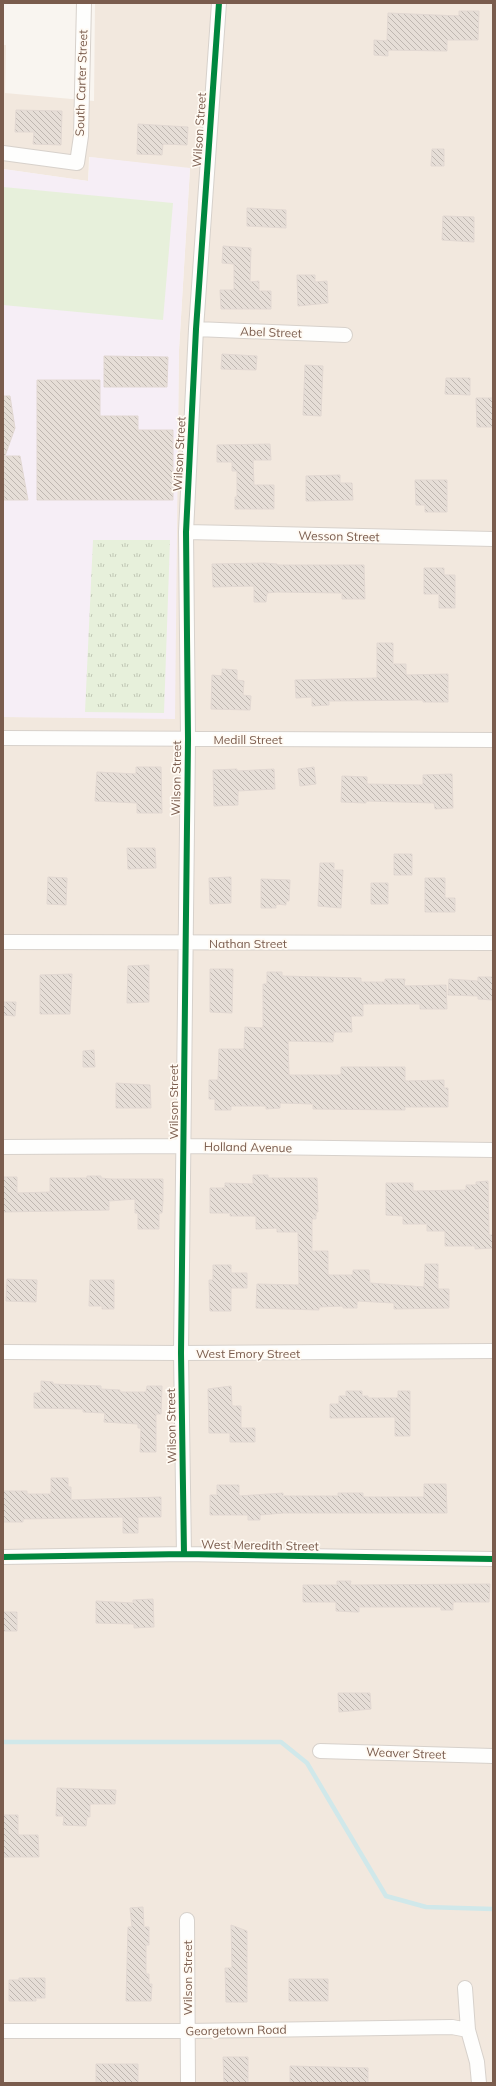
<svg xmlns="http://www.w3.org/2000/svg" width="496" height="2086" font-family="Mulish,sans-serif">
<defs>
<pattern id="grass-tufts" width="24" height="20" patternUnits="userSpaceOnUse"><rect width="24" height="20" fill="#e7f0db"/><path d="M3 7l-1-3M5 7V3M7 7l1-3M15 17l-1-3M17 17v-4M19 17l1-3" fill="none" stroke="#c0c6b4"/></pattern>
<pattern id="building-back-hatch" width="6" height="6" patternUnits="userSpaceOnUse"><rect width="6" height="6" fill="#e6ded7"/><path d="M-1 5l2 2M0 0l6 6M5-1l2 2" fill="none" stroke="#bfb7b1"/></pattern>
</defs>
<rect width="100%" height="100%" fill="#f9f5f0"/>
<path fill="#f2e8de" d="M 95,3 L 493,3 L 493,2083 L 3,2083 L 3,717 L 174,718 L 179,350 L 190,169 L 89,157 L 88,181 L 3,169 L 3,45 L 6,45 L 5,93 L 94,101 Z"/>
<path fill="#f6eef6" d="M 90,157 L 190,168 L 179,350 L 175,719 L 3,717 L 3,169 L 88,181 Z"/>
<path fill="url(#grass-tufts)" d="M 93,540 L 170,540 L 164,713 L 85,712 Z"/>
<path fill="#e7f0db" d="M 3,187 L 173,203 L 163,320 L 3,305 Z"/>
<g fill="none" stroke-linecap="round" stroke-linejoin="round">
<path stroke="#d0e8ea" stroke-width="4.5" d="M 3,1742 L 281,1742 L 307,1763 L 386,1896 L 426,1907 L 493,1909"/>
</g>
<path fill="url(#building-back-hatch)" stroke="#e2d8d2" d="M 459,11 L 479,11 L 478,40 L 447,40 L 447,51 L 388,50 L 388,56 L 374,55 L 374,40 L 387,41 L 388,13 L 459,16 Z
M 16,110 L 62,111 L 61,145 L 33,144 L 34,132 L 15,132 Z
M 138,124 L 188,127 L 187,145 L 163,144 L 162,155 L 137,154 Z
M 432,149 L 444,149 L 444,166 L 431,166 Z
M 247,208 L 286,210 L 286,228 L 247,226 Z
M 443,216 L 474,217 L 474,242 L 442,240 Z
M 223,246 L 251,248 L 250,282 L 259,281 L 259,291 L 271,291 L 271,309 L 221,309 L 220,290 L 234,290 L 234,264 L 222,263 Z
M 297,275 L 315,275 L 315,282 L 327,281 L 328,303 L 298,306 Z
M 222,354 L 257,356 L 256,370 L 221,369 Z
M 104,356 L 168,357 L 167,387 L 104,387 Z
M 305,365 L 323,366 L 321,416 L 303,415 Z
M 446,378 L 470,378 L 470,395 L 445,394 Z
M 37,380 L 100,380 L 100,416 L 138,416 L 138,430 L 173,430 L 173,500 L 37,500 Z
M 3,396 L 10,396 L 15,428 L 5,456 L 20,456 L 28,500 L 4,500 Z
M 476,398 L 493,398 L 493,427 L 477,427 Z
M 270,444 L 271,460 L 253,460 L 254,485 L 274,485 L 274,509 L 235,509 L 235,497 L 237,497 L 237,471 L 232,471 L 232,462 L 217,462 L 217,445 Z
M 340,475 L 340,483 L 352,483 L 353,500 L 306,501 L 306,476 Z
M 415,480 L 447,480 L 447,512 L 425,512 L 425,505 L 416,505 Z
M 264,563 L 277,564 L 277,565 L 364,565 L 365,599 L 342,599 L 342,593 L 277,592 L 267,593 L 266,602 L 254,602 L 254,586 L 213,587 L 212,564 Z
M 424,568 L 444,568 L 444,575 L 455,575 L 455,608 L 439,608 L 439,594 L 424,594 Z
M 377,643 L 393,643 L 393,664 L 406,664 L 406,675 L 448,674 L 448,702 L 423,702 L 423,700 L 329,701 L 329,705 L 312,706 L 312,697 L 296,698 L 295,680 L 377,678 Z
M 222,669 L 237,670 L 237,680 L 244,681 L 243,695 L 251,696 L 250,710 L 211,709 L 212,675 L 222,676 Z
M 136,767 L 161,767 L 162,813 L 137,813 L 137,803 L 95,801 L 97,772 L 136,774 Z
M 314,767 L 316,784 L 300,786 L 298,769 Z
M 237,769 L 237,771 L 274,769 L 275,789 L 238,791 L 238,805 L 214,806 L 213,770 Z
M 452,774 L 453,808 L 435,809 L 434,803 L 366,801 L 366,803 L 341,802 L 342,776 L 367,777 L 367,784 L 423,785 L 423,775 Z
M 127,848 L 155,848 L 156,868 L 128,869 Z
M 394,854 L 412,854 L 412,875 L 394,875 Z
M 320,863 L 334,863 L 334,870 L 343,870 L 341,908 L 318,906 Z
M 48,877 L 67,878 L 66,905 L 47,904 Z
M 231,877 L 231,903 L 210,904 L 209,878 Z
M 425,878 L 445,878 L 445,898 L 455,898 L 455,912 L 425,912 Z
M 261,879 L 290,880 L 289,901 L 286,901 L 286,905 L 276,904 L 276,908 L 261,908 Z
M 371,883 L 388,883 L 388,904 L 371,904 Z
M 149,965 L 149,1002 L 127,1003 L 128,966 Z
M 210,969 L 233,969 L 232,1013 L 210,1012 Z
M 267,972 L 282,972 L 282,976 L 361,978 L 361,982 L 385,982 L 385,979 L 405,979 L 404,986 L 446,985 L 447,1009 L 420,1009 L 420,1004 L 363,1004 L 363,1016 L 351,1016 L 352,1032 L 334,1032 L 333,1042 L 288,1041 L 289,1075 L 341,1075 L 341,1067 L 405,1067 L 405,1081 L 444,1080 L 444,1088 L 448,1088 L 448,1107 L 405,1107 L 405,1110 L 313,1109 L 313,1104 L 280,1103 L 280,1108 L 266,1109 L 266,1106 L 231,1106 L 231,1110 L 215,1110 L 215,1099 L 209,1099 L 209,1080 L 218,1080 L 219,1049 L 244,1049 L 245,1027 L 263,1028 L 263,984 L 267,984 Z
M 72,974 L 70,1014 L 40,1014 L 40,975 Z
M 478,977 L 493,977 L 493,1000 L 478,999 L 478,996 L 448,995 L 449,979 L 478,981 Z
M 3,1002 L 16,1002 L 15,1016 L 3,1015 Z
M 94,1050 L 95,1067 L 83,1067 L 83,1051 Z
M 116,1083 L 150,1085 L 151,1108 L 116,1108 Z
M 253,1175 L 268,1175 L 268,1178 L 317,1178 L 318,1212 L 316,1212 L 316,1219 L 312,1219 L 312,1251 L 328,1251 L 328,1275 L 353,1275 L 353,1270 L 369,1270 L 370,1283 L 424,1287 L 425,1264 L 438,1264 L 438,1289 L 449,1289 L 449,1308 L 394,1309 L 394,1303 L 357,1301 L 357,1308 L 343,1308 L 343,1306 L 319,1307 L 319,1310 L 256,1308 L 257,1284 L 299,1285 L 298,1232 L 277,1232 L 277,1228 L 256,1229 L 256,1216 L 230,1216 L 230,1213 L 210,1213 L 210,1188 L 225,1188 L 225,1183 L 253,1184 Z
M 87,1176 L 101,1176 L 101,1178 L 111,1179 L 163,1179 L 163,1201 L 162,1213 L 159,1213 L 159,1229 L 138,1229 L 138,1213 L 135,1213 L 135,1199 L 109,1201 L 109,1210 L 3,1212 L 3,1177 L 17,1177 L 17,1193 L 50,1192 L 50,1178 L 87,1178 Z
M 488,1181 L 489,1235 L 493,1235 L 493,1248 L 475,1249 L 475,1246 L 445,1246 L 445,1231 L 427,1231 L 427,1224 L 403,1224 L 403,1216 L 386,1215 L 386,1183 L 413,1183 L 413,1191 L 466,1190 L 466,1185 L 476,1185 L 476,1182 Z
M 213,1265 L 231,1265 L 231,1273 L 247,1273 L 247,1288 L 231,1288 L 231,1311 L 210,1311 L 209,1280 L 213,1280 Z
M 7,1279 L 37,1280 L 36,1302 L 6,1301 Z
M 90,1280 L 114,1280 L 114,1309 L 102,1309 L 102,1306 L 89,1306 Z
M 41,1381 L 53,1382 L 53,1384 L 101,1386 L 101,1389 L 120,1390 L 120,1392 L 146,1392 L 147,1386 L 162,1386 L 161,1414 L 156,1414 L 156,1452 L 140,1452 L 141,1428 L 138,1428 L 138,1424 L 104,1422 L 105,1413 L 83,1412 L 83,1409 L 34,1408 L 34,1393 L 41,1393 Z
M 231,1386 L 232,1406 L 241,1406 L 241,1428 L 255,1428 L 255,1442 L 230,1442 L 230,1433 L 209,1433 L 208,1389 Z
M 346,1391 L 362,1391 L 362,1396 L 368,1396 L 368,1398 L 398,1398 L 398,1391 L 410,1391 L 410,1436 L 395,1436 L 395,1417 L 330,1418 L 330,1404 L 339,1404 L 339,1396 L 346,1396 Z
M 51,1478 L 68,1478 L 68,1487 L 71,1487 L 71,1500 L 161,1497 L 161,1517 L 138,1517 L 138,1533 L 123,1533 L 123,1517 L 23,1519 L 23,1522 L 3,1522 L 3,1491 L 27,1491 L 27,1494 L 51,1494 Z
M 424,1484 L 446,1484 L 447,1513 L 283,1513 L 260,1515 L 260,1520 L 248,1520 L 248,1515 L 210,1515 L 210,1495 L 217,1495 L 217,1485 L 239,1485 L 239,1496 L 283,1493 L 283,1496 L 338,1496 L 338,1493 L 363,1493 L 363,1497 L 424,1497 Z
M 337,1581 L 351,1581 L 350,1585 L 490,1584 L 489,1602 L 453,1602 L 453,1610 L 441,1610 L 441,1607 L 359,1607 L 359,1612 L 356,1612 L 336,1611 L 336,1602 L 303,1602 L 303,1585 L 337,1585 Z
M 153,1599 L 154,1627 L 134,1628 L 134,1624 L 96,1623 L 96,1601 L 133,1603 L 133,1600 Z
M 3,1612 L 17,1612 L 17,1631 L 3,1631 Z
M 338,1693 L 370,1693 L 371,1709 L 339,1712 Z
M 57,1788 L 116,1790 L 115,1804 L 90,1804 L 90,1817 L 87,1817 L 86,1826 L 63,1825 L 64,1816 L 56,1816 Z
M 3,1815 L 18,1815 L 18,1835 L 38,1835 L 39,1857 L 3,1857 Z
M 143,1907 L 144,1927 L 149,1927 L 149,1945 L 146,1945 L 146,1974 L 149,1974 L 149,1984 L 152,1984 L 151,2001 L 126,2001 L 128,1927 L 132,1927 L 130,1908 Z
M 231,1925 L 247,1931 L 247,2002 L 226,2002 L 225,1968 L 232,1968 Z
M 19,1978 L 45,1978 L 45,1998 L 36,1998 L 36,2001 L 9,2001 L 9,1980 L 19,1980 Z
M 289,1979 L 328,1979 L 328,2001 L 289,2001 Z
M 223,2057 L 248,2057 L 248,2083 L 224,2083 Z
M 96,2064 L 138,2064 L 138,2083 L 96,2083 Z
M 290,2066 L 368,2068 L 368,2083 L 290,2083 Z"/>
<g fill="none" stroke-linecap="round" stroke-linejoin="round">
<g stroke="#d7d1cb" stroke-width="16">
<path id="minor" d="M 3,153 L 77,163 L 81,136 L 84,3
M 196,329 L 345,335
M 186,532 L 493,539
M 3,738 L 493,740
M 3,942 L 493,943
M 3,1147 L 184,1146 L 493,1150
M 3,1352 L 181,1353 L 493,1351
M 184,1554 L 181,1353 L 188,739 L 186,532 L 196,329 L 219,3
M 3,1557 L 184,1554 L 493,1559
M 320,1751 L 493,1756
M 187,1920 L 188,2083
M 465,1988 L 468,2030 L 477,2062 L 479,2083
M 3,2031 L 187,2031 L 452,2027 L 468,2030"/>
</g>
<use href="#minor" stroke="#fefefd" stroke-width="14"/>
<g stroke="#fffaf3" stroke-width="8">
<path id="cycleway" d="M 184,1554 L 181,1353 L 188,739 L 186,532 L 196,329 L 219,3
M 3,1557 L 184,1554 L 493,1559"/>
</g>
<use href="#cycleway" stroke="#00873e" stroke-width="6"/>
</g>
<g text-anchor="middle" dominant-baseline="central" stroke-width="3.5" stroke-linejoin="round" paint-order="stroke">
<g font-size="12" fill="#7a5c4d" stroke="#fffaf3">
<text transform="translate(81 83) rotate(-88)">South Carter Street</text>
<text transform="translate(199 130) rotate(-86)">Wilson Street</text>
<text transform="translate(271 332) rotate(2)">Abel Street</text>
<text transform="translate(179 454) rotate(-87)">Wilson Street</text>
<text transform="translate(339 536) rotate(1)">Wesson Street</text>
<text x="248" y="739">Medill Street</text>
<text transform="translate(176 778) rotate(-89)">Wilson Street</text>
<text x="248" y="943">Nathan Street</text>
<text transform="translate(173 1102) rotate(-90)">Wilson Street</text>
<text transform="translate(248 1147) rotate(1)">Holland Avenue</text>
<text x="248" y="1353">West Emory Street</text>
<text transform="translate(171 1426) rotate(-91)">Wilson Street</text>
<text transform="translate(260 1545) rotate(1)">West Meredith Street</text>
<text transform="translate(406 1753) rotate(2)">Weaver Street</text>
<text transform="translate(187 1978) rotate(-90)">Wilson Street</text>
<text transform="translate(236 2030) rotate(-1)">Georgetown Road</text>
</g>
</g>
<rect width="496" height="2086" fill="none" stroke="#7a5c4d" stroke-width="8"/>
</svg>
